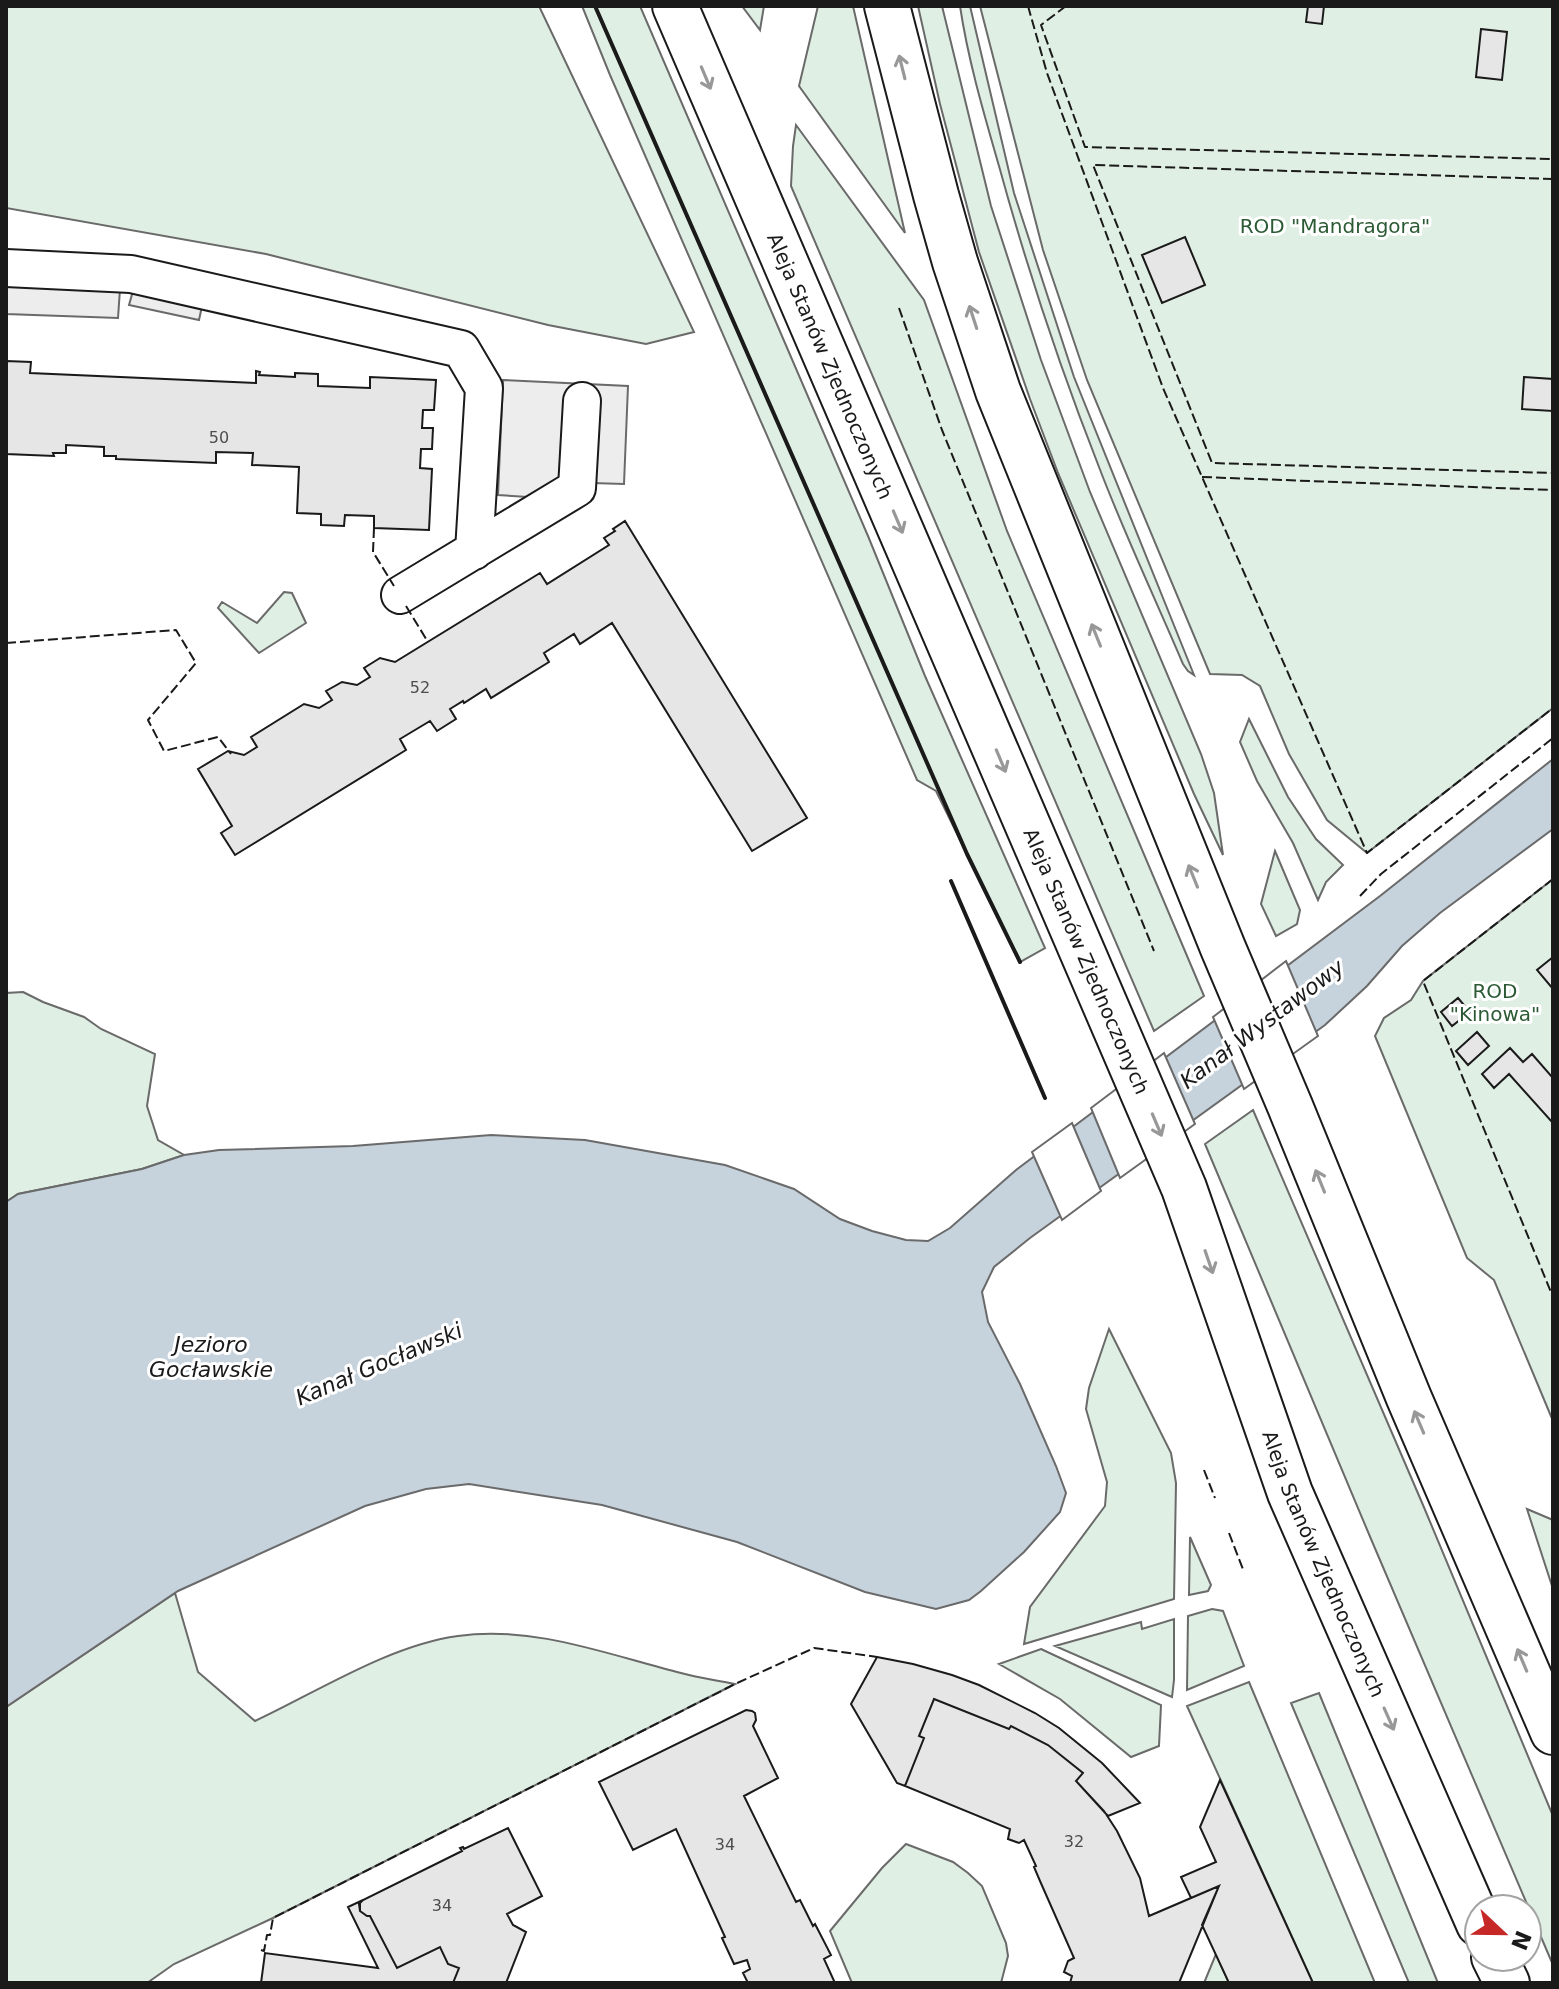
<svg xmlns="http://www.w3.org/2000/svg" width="1559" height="1989" font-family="'DejaVu Sans',sans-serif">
<rect width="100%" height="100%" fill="#fff"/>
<path fill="#e0efe3" stroke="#6a6a6a" stroke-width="2" d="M 6,6 L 539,6 L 694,332 L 646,344 L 548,325 L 266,254 L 6,208 Z
M 582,6 L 640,6 L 868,536 L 925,676 L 1045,948 L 1020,962 L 936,791 L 917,780 L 610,75 Z
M 742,6 L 764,6 L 760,30 Z
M 818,6 L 853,6 L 905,233 L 799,86 Z
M 918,6 L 942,6 L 991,206 L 1041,360 L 1090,492 L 1201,754 L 1214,793 L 1223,855 L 1194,794 L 1058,473 L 1030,399 L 979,252 L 940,104 Z
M 960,6 L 970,6 L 1014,193 L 1074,377 L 1194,675 L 1188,671 L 1183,664 C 1155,598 1124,533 1099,467 C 1060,368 1027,268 999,166 C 984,114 968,60 960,6 Z
M 980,6 L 1553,6 L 1553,708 L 1367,853 L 1327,820 L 1289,754 L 1260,686 L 1242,675 L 1210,674 L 1087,380 L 1043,250 Z
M 796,125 L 924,300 L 1007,531 L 1204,996 L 1154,1031 L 791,186 L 793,146 Z
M 284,592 L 292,593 L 306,623 L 259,653 L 218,608 L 222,602 L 257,623 Z
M 1249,719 L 1288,797 L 1316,839 L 1343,865 L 1326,882 L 1318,900 L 1293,843 L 1257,781 L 1240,742 Z
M 1275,851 L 1300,910 L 1297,924 L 1276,936 L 1261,904 Z
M 1553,879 L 1553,1421 L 1494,1280 L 1467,1258 L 1375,1036 L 1384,1018 L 1411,1000 L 1423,981 Z
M 23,992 L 43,1002 L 84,1017 L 101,1029 L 155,1054 L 147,1106 L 158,1140 L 184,1155 L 142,1169 L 18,1194 L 6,1202 L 6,993 Z
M 1253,1110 L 1423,1505 L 1553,1816 L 1553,1965 L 1371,1539 L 1205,1144 Z
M 1109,1329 L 1171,1453 L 1176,1483 L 1174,1599 L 1024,1644 L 1030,1607 L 1105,1506 L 1107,1482 L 1086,1409 L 1089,1388 Z
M 1527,1509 L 1553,1520 L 1553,1589 Z
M 1190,1537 L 1211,1585 L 1208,1591 L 1189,1595 Z
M 175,1593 L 198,1672 L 255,1721 C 317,1692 390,1645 458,1636 C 533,1625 609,1655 681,1673 C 698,1678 717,1680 735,1684 L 273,1918 L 174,1964 L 147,1983 L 6,1983 L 6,1707 Z
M 1212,1609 L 1223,1611 L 1244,1666 L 1187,1690 L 1188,1616 Z
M 1174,1619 L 1174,1680 L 1172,1697 L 1055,1646 L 1141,1622 L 1142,1629 Z
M 1041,1649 L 1161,1705 L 1159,1746 L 1131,1757 L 1060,1699 L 999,1664 Z
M 1249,1682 L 1375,1983 L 1313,1983 L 1187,1706 Z
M 1319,1693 L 1438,1983 L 1409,1983 L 1291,1703 Z
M 906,1844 L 953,1862 L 968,1873 L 982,1886 L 1006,1943 L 1008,1956 L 1001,1983 L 852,1983 L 830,1931 L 882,1868 Z
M 1216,1954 L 1229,1983 L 1204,1983 Z"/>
<path fill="#ededed" stroke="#6a6a6a" stroke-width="2" d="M 6,284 L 120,289 L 118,318 L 6,314 Z
M 133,291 L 202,306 L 199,320 L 129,305 Z
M 503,380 L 628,386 L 624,484 L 558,482 L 528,497 L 498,495 Z"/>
<path fill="#c6d2dc" stroke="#6a6a6a" stroke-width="2" d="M 1553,759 L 1553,829 L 1440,913 L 1402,946 L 1367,986 L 1325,1025 L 1030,1238 L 994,1267 L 982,1292 L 988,1322 L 1020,1384 L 1056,1466 L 1066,1493 L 1060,1512 L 1024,1552 L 981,1591 L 969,1600 L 936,1609 L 865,1592 L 737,1542 L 602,1505 L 469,1484 L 426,1489 L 365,1506 L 178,1591 L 6,1707 L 6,1202 L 18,1194 L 142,1169 L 184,1155 L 219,1150 L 353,1146 L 491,1135 L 585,1140 L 725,1165 L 794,1189 L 840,1219 L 872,1231 L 906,1240 L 928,1241 L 950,1228 L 1016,1170 L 1380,896 Z"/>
<path fill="#fff" stroke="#6a6a6a" stroke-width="2" d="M 1286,961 L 1318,1036 L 1244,1089 L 1213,1017 Z
M 1164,1053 L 1195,1124 L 1120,1178 L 1091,1108 Z
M 1072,1123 L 1101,1191 L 1062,1220 L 1032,1152 Z"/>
<path fill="#e6e6e6" stroke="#1a1a1a" stroke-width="2" d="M 1308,6 L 1324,6 L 1322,24 L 1306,22 Z
M 1481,29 L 1507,32 L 1502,80 L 1476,77 Z
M 1185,237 L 1205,285 L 1162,303 L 1142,255 Z
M 6,361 L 31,362 L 30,373 L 256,383 L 256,371 L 260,372 L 259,375 L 295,377 L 295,373 L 318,374 L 318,386 L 370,388 L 370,377 L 436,380 L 434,410 L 423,410 L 422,428 L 433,428 L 432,449 L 421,449 L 420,468 L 432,469 L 429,530 L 374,528 L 374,516 L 345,515 L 344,526 L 321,525 L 321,514 L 297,513 L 299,467 L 252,465 L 253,453 L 216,452 L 216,463 L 116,459 L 116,456 L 104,456 L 104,447 L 66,445 L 66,453 L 53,453 L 54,456 L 6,454 Z
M 1524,377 L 1553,379 L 1553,411 L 1522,409 Z
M 625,521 L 807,818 L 752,851 L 612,623 L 580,644 L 574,634 L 544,653 L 549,662 L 491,698 L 486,689 L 464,703 L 463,701 L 450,709 L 456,719 L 437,731 L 430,721 L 400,739 L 406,750 L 235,855 L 221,833 L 232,826 L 198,769 L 228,751 L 244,755 L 257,747 L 251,737 L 304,704 L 319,708 L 332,700 L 326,691 L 342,682 L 357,685 L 370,677 L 364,668 L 380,658 L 395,662 L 540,573 L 547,584 L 609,545 L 604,538 L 615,531 L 613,529 Z
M 1553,957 L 1553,989 L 1537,970 Z
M 1458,998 L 1470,1012 L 1452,1026 L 1441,1012 Z
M 1477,1032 L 1489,1046 L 1468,1065 L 1456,1051 Z
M 1510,1048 L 1523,1062 L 1532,1054 L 1553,1078 L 1552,1122 L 1509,1074 L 1494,1088 L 1482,1074 Z
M 877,1657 L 913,1664 L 952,1675 L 979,1685 L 1035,1713 L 1059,1728 L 1102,1763 L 1140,1803 L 1108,1816 L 1076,1781 L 1083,1773 L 1048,1745 L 1011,1726 L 1009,1729 L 934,1699 L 919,1736 L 924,1738 L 905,1786 L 897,1783 L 851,1704 Z
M 934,1699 L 1009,1729 L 1011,1726 L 1048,1745 L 1083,1773 L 1076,1781 L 1104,1811 L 1117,1831 L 1140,1878 L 1149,1916 L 1219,1886 L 1179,1983 L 1070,1983 L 1072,1976 L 1064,1972 L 1068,1961 L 1074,1958 L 1040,1881 L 1034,1867 L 1036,1866 L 1024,1840 L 1019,1843 L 1008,1839 L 1010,1829 L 905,1786 L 924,1738 L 919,1736 Z
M 746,1710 L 752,1711 L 755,1713 L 756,1720 L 753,1726 L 778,1778 L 744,1796 L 796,1902 L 800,1900 L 813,1926 L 815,1924 L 831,1955 L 824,1959 L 835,1983 L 748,1983 L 743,1973 L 750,1969 L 747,1960 L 734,1964 L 722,1938 L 725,1937 L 676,1829 L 633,1850 L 599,1782 Z
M 1220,1780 L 1313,1983 L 1229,1983 L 1202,1925 L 1219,1886 L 1191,1898 L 1181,1877 L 1216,1862 L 1200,1827 Z
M 508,1828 L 542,1896 L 507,1914 L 513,1925 L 526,1932 L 506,1983 L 453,1983 L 459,1968 L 448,1964 L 440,1947 L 397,1968 L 370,1916 L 367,1916 L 360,1911 L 360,1903 L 363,1900 L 462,1851 L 460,1848 L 463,1847 L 464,1849 Z
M 363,1900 L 359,1904 L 360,1911 L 367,1916 L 370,1916 L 397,1968 L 440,1947 L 448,1964 L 459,1968 L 453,1983 L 261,1983 L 265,1953 L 378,1968 L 348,1907 Z"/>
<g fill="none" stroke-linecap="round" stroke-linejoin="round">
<g stroke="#1a1a1a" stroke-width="40">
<path id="minor" d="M 6,268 L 131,274 L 461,349 L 484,388 L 474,551
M 400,595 L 577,488 L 582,401"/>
</g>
<g stroke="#1a1a1a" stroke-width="48">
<g id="primary">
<path id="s1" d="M 675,6 L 1184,1188 L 1290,1493 L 1479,1924"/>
<path d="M 887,6 L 936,195 L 955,262 L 998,391 L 1223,948 L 1290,1106 L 1409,1398 L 1553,1732"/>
<path d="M 1494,1957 L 1507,1983"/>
</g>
</g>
<use href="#minor" stroke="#fff" stroke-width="36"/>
<use href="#primary" stroke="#fff" stroke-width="44"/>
<path stroke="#1a1a1a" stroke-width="2" stroke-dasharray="10 4" stroke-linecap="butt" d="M 1028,6 L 1047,73 L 1163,388 L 1367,853 L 1553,708
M 1066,6 L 1041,25 L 1085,147 L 1553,159
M 1553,179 L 1093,165 L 1212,463 L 1553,473
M 899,308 L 942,430 L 1154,951
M 1202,477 L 1553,490
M 374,528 L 373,552 L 394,586
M 406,606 L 428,642
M 6,643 L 176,630 L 196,663 L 148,720 L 164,751 L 218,737 L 231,754
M 1553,879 L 1423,981 L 1553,1297
M 1360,896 L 1381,874 L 1553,738
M 1204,1470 L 1215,1498
M 1229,1533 L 1244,1572
M 261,1950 L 264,1951 L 267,1935 L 270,1935 L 273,1918 L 735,1684 L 814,1648 L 877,1657"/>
<path stroke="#1a1a1a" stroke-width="4" d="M 595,6 L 967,854 L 1020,962
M 951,881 L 1045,1098"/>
</g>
<defs><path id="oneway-shaft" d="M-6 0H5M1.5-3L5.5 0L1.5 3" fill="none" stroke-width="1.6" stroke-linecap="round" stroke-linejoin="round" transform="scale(2)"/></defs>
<g stroke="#989898">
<use href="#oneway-shaft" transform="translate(902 67) rotate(-104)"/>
<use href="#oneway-shaft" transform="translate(706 78) rotate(67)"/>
<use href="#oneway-shaft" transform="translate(973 317) rotate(-108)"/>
<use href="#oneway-shaft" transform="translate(898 522) rotate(67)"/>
<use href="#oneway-shaft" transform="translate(1096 635) rotate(-112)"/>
<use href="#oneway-shaft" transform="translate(1001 761) rotate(67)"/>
<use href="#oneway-shaft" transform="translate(1193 876) rotate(-112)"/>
<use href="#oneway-shaft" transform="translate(1157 1125) rotate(67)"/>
<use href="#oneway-shaft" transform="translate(1320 1181) rotate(-112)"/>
<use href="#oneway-shaft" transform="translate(1209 1262) rotate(71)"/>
<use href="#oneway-shaft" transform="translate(1419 1422) rotate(-113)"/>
<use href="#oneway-shaft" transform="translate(1522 1660) rotate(-113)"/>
<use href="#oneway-shaft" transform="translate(1389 1719) rotate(66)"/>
</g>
<g text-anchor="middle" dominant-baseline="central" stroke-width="6" stroke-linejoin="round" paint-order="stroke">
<g font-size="16" fill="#4d4d4d">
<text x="219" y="437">50</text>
<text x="420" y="687">52</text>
<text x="1074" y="1841">32</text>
<text x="725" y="1844">34</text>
<text x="442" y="1905">34</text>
</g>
<g font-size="20" fill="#2b5a34" stroke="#fff">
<text x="1335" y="226">ROD "Mandragora"</text>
<text x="1495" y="991">ROD<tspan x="1495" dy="23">"Kinowa"</tspan></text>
</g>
<g font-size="20" fill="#1a1a1a" stroke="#fff">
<text stroke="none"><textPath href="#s1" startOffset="392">Aleja Stanów Zjednoczonych</textPath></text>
<text stroke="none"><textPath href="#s1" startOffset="1040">Aleja Stanów Zjednoczonych</textPath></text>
<text stroke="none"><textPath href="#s1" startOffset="1688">Aleja Stanów Zjednoczonych</textPath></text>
</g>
<g font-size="22" font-style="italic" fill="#1a1a1a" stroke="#fff">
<text transform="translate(1262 1024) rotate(-37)">Kanał Wystawowy</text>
<text x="211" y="1344">Jezioro<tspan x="211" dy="25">Gocławskie</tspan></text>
<text transform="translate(379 1364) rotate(-23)">Kanał Gocławski</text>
</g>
</g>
<rect width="1559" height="1989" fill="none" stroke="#1a1a1a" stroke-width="16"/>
<g transform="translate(1503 1933) rotate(112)"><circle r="38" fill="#ffffff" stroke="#a3a3a3" stroke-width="2"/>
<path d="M0-6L14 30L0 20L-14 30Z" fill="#c62828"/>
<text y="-12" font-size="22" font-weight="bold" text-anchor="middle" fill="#1a1a1a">N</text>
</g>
</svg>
